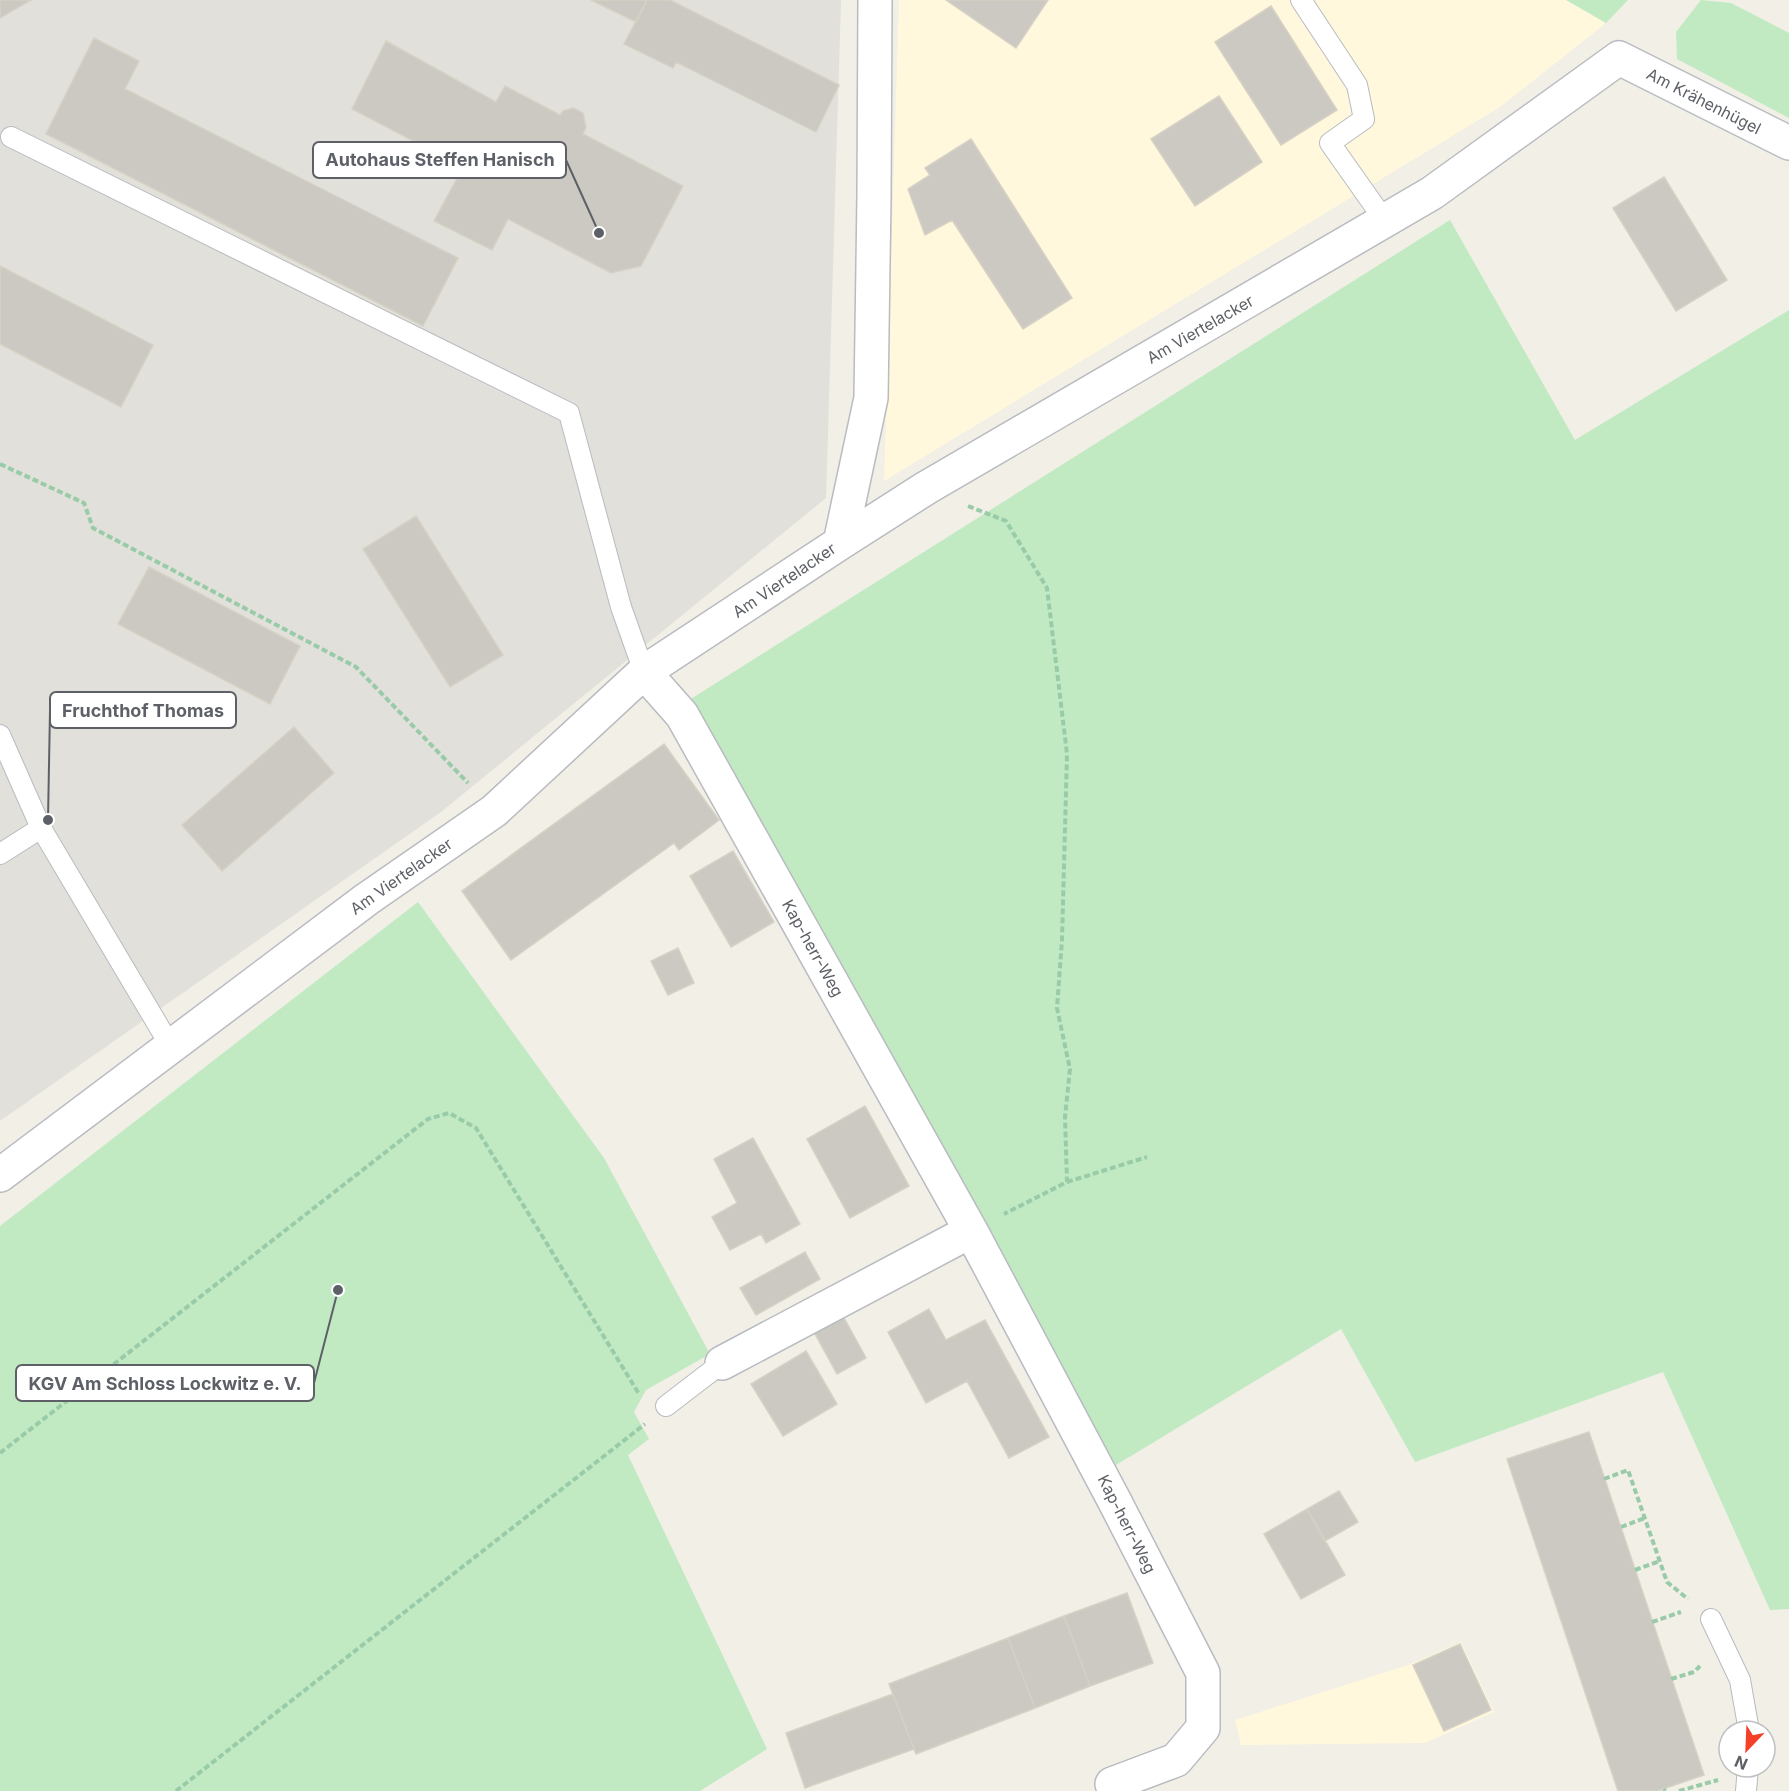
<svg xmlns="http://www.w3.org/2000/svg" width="1789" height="1791" font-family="Inter,sans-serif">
<rect width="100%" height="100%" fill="#f1efe6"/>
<path fill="#fff8dd" d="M 899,0 L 1566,0 L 1606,23 L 1500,107 L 884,481 Z
M 1461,1642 L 1494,1712 L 1425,1743 L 1241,1745 L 1235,1720 L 1411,1664 Z"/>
<path fill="#e1e0da" d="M 0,0 L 841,0 L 826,498 L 441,812 L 0,1121 Z"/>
<path fill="#c1eac3" d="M 1566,0 L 1628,0 L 1606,23 Z
M 1701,0 L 1731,3 L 1789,33 L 1789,118 L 1677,59 L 1676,32 Z
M 1450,220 L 1575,440 L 1789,310 L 1789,1609 L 1770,1610 L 1663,1372 L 1415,1462 L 1341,1329 L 1116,1465 L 686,702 Z
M 418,902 L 604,1158 L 710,1354 L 646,1390 L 634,1412 L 649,1439 L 628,1455 L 767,1749 L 700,1791 L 0,1791 L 0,1226 Z"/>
<path fill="#ccc9c3" stroke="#d6d1c4" stroke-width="1.5" d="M 0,0 L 31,0 L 0,18 Z
M 591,0 L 647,0 L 636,22 Z
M 647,0 L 670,0 L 839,85 L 816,132 L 676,62 L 673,68 L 624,44 Z
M 946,0 L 1048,0 L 1016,48 Z
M 1271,6 L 1337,110 L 1281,145 L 1215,42 Z
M 94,38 L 139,61 L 125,89 L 458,258 L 423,326 L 46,134 Z
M 386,41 L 496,102 L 505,86 L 560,115 L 563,111 L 573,108 L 583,113 L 586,127 L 583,134 L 683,186 L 641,266 L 611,273 L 508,219 L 492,250 L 434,221 L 463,167 L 352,109 Z
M 1219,96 L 1262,162 L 1195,206 L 1151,139 Z
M 971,139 L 1072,298 L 1023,329 L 952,220 L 925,235 L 908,189 L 930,175 L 925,168 Z
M 1664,177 L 1727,280 L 1676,311 L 1613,208 Z
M 0,266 L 153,345 L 121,407 L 0,344 Z
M 416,516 L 503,655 L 450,687 L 363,549 Z
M 149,567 L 300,646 L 270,704 L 118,624 Z
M 294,727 L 334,773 L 222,871 L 182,825 Z
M 664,744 L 719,820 L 679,850 L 674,843 L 511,960 L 462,891 Z
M 733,851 L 774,922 L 731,947 L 690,876 Z
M 678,948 L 694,983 L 668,995 L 651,961 Z
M 865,1106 L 909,1186 L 850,1218 L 807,1139 Z
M 753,1138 L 800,1224 L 766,1243 L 761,1234 L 730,1250 L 712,1217 L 737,1203 L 714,1159 Z
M 805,1252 L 820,1279 L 756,1315 L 740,1288 Z
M 929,1309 L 946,1340 L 985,1320 L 1049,1437 L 1009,1458 L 967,1381 L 926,1403 L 888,1332 Z
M 843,1316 L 866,1358 L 837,1374 L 814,1332 Z
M 806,1351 L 837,1404 L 783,1436 L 751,1384 Z
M 1589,1432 L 1704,1775 L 1657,1791 L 1618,1791 L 1507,1459 Z
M 1339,1491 L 1358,1522 L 1325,1541 L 1307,1509 Z
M 1307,1509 L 1345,1575 L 1301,1599 L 1264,1534 Z
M 1127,1593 L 1153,1663 L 1090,1686 L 1064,1616 Z
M 1064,1616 L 1090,1686 L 1035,1708 L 1008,1638 Z
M 1008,1638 L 1035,1708 L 916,1754 L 889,1684 Z
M 1460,1644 L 1491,1710 L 1444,1731 L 1413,1665 Z
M 893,1694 L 914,1749 L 805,1788 L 786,1733 Z"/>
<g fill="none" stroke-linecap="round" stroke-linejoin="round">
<g stroke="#b8bbc0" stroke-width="22">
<path id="lane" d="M 1301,0 L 1357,85 L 1364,119 L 1330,143 L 1385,221
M 11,137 L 569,413 L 621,607 L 644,672
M 0,735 L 41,828
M 0,854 L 41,828 L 171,1047
M 666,1406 L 722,1363
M 1711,1619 L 1740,1680 L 1749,1731
M 1746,1791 L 1748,1767"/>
</g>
<g stroke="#b8bbc0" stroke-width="36">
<path id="street" d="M 840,543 L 871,398 L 874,197 L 875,0
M 644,672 L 682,715 L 971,1231 L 722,1363
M 0,1175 L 367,899 L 494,811 L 644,672 L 840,543 L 926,488 L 1432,193 L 1619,58 L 1789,143
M 971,1231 L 1114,1500 L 1203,1673 L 1203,1728 L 1176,1760 L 1112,1784"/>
</g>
<path stroke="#99cba9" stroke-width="4" stroke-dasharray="6 3" stroke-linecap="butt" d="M 0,464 L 84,503 L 93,528 L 356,667 L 468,783
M 968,506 L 1006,521 L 1047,588 L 1067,754 L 1062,940 L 1057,1008 L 1070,1069 L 1065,1117 L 1067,1182 L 1004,1214
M 1067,1182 L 1147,1157
M 0,1453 L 428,1119 L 449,1113 L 476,1128 L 639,1394
M 1604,1479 L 1628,1470 L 1667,1582 L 1688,1599
M 1621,1527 L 1645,1518
M 1635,1570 L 1660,1561
M 1652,1622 L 1681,1612
M 1671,1679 L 1694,1672 L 1700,1666
M 1664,1789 L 1665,1791
M 176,1791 L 645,1424
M 1679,1791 L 1718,1780"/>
<use href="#lane" stroke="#fff" stroke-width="20"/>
<use href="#street" stroke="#fff" stroke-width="33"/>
</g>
<g text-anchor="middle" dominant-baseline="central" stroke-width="6" stroke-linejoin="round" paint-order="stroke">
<g font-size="16" fill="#5d6167" stroke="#fff">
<text transform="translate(1704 101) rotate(27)">Am Krähenhügel</text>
<text transform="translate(1200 329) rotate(-30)">Am Viertelacker</text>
<text transform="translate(784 580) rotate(-34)">Am Viertelacker</text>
<text transform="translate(401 876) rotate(-35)">Am Viertelacker</text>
<text transform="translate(813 948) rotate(61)">Kap-herr-Weg</text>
<text transform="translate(1127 1524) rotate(63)">Kap-herr-Weg</text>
</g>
</g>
<path fill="none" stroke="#5d6167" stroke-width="2" d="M599 233L566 160M48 820L50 710M338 1290L314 1383"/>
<g fill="#5d6167" stroke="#fff" stroke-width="2">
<circle cx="599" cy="233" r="6"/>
<circle cx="48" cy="820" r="6"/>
<circle cx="338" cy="1290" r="6"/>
</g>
<g fill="#fff" stroke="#5d6167" stroke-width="2">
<rect x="313" y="142" width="253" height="36" rx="6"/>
<rect x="50" y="692" width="186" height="36" rx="6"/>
<rect x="16" y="1365" width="298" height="36" rx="6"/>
</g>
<g font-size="18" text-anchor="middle" font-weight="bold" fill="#5d6167">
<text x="440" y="166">Autohaus Steffen Hanisch</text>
<text x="143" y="717">Fruchthof Thomas</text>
<text x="165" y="1390">KGV Am Schloss Lockwitz e. V.</text>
</g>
<g transform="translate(1747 1749) rotate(203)"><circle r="28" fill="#ffffff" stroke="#bec0c2" stroke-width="1.5"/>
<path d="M0-4.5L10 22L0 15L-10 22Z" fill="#f54028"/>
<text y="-9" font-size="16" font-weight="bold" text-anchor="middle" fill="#5d6167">N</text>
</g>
</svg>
